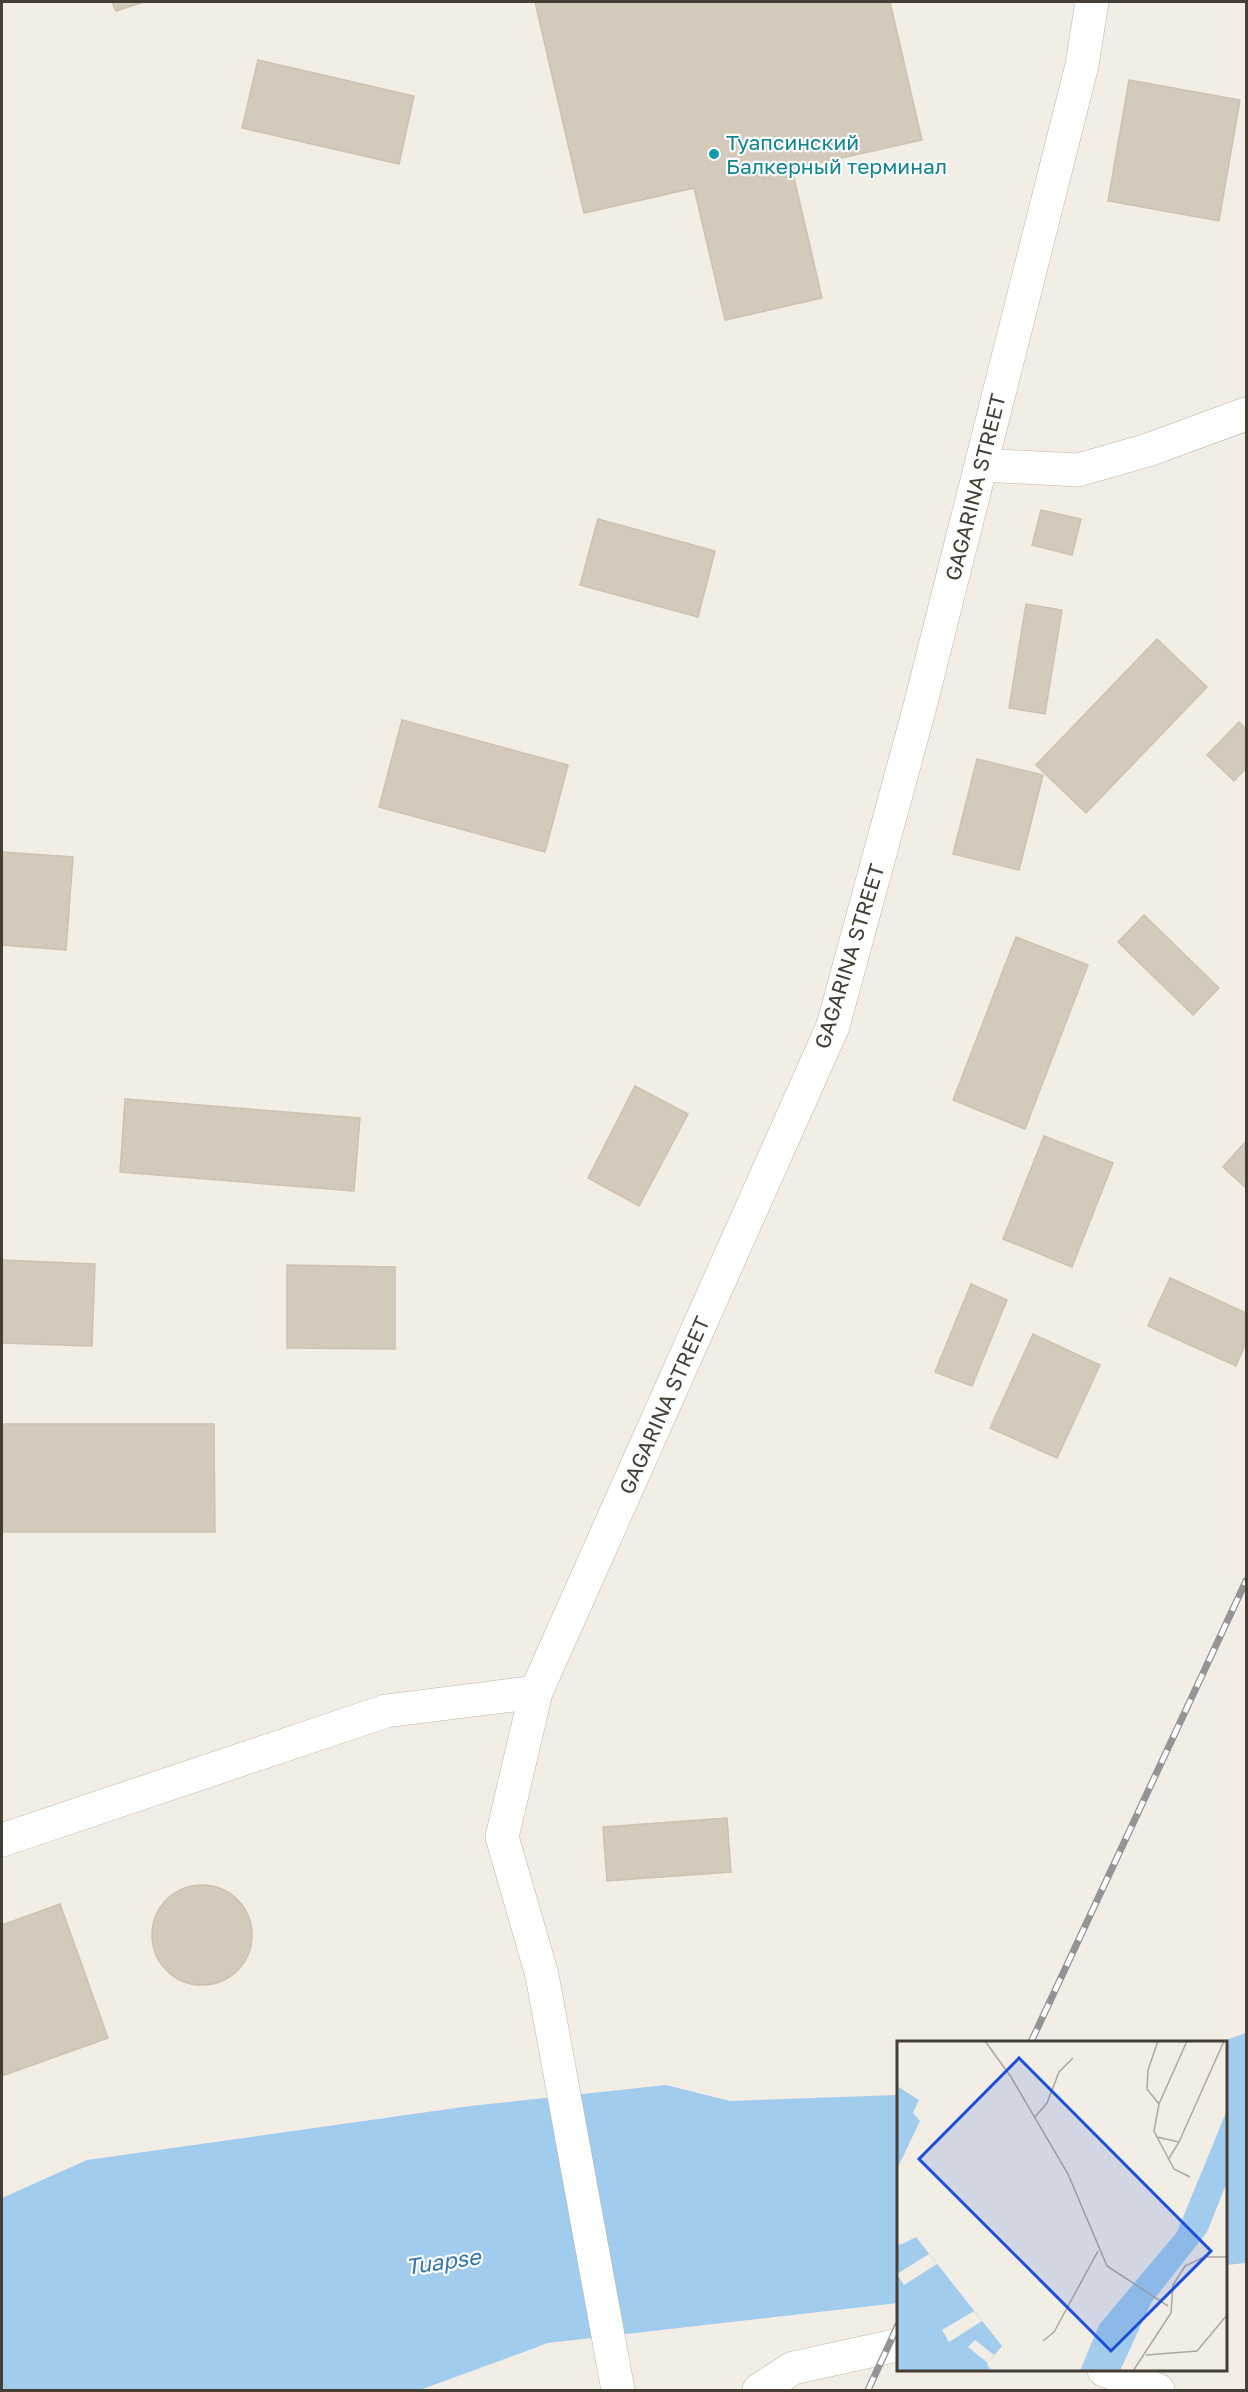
<svg xmlns="http://www.w3.org/2000/svg" width="1248" height="2392" font-family="'Golos Text',sans-serif">
<rect width="100%" height="100%" fill="#f2eee5"/>
<path fill="#a2cced" d="M 1246,2033 L 1246,2263 L 1226,2265 L 1226,2042 L 1220,2042 Z
M 666,2085 L 730,2101 L 898,2095 L 898,2303 L 548,2343 L 420,2390 L 2,2390 L 2,2198 L 87,2160 L 470,2106 Z"/>
<path fill="#d3cabb" stroke="#cec2ae" stroke-width="1.5" d="M 112,2 L 144,2 L 116,11 Z
M 535,2 L 890,2 L 922,140 L 792,169 L 822,298 L 725,320 L 694,188 L 584,213 Z
M 258,60 L 414,96 L 399,164 L 242,128 Z
M 1129,80 L 1240,100 L 1219,221 L 1108,201 Z
M 1041,510 L 1081,519 L 1072,555 L 1032,545 Z
M 598,519 L 715,551 L 698,617 L 580,585 Z
M 1026,604 L 1062,610 L 1045,714 L 1009,708 Z
M 1157,639 L 1207,687 L 1086,813 L 1036,765 Z
M 402,720 L 568,765 L 545,852 L 379,807 Z
M 1239,722 L 1246,729 L 1246,768 L 1234,781 L 1207,755 Z
M 977,759 L 1043,775 L 1019,870 L 953,854 Z
M 2,852 L 73,857 L 66,950 L 2,945 Z
M 1144,915 L 1219,988 L 1193,1015 L 1118,942 Z
M 1016,937 L 1088,965 L 1025,1129 L 953,1100 Z
M 635,1086 L 688,1114 L 639,1206 L 588,1178 Z
M 125,1099 L 360,1118 L 354,1191 L 120,1172 Z
M 1044,1136 L 1113,1163 L 1072,1267 L 1003,1239 Z
M 1246,1141 L 1246,1188 L 1223,1167 Z
M 2,1260 L 95,1264 L 92,1346 L 2,1343 Z
M 287,1265 L 395,1267 L 395,1349 L 287,1348 Z
M 1170,1278 L 1246,1313 L 1246,1342 L 1236,1366 L 1148,1326 Z
M 971,1284 L 1007,1300 L 972,1386 L 935,1372 Z
M 1033,1334 L 1100,1365 L 1057,1458 L 990,1428 Z
M 2,1424 L 214,1424 L 215,1532 L 2,1532 Z
M 727,1818 L 731,1872 L 607,1881 L 603,1827 Z
M152 1935a50 50 0 1 1 100 0a50 50 0 1 1-100 0Z
M 60,1904 L 108,2038 L 2,2076 L 2,1925 Z"/>
<g fill="none" stroke-linecap="round" stroke-linejoin="round">
<g stroke="#bdb6a8" stroke-width="34">
<path id="minor" d="M 981,465 L 1078,470 L 1148,450 L 1246,414
M 2,1840 L 386,1711 L 536,1692
M 1104,2370 L 1158,2390
M 618,2390 L 542,1975 L 502,1837 L 536,1692 L 833,1026 L 919,710 L 1082,65 L 1092,2
M 759,2390 L 793,2368 L 898,2345"/>
</g>
<use href="#minor" stroke="#fff" stroke-width="33"/>
<g stroke="#949494" stroke-width="7">
<path id="rail" d="M 1031,2042 L 1246,1581
M 868,2390 L 898,2325"/>
</g>
<use href="#rail" stroke="#fff" stroke-width="4.5" stroke-dasharray="14" stroke-linecap="butt"/>
</g>
<circle fill="#0f9aa8" stroke="#fff" stroke-width="2" cx="714" cy="154" r="6"/>
<g text-anchor="middle" dominant-baseline="central" stroke-width="4.5" stroke-linejoin="round" paint-order="stroke">
<g font-size="21" fill="#0d838f" stroke="#fff" text-anchor="start">
<text x="726" y="142">Туапсинский<tspan x="726" dy="24">Балкерный терминал</tspan></text>
</g>
<g font-size="21" fill="#443e35" stroke="#fff">
<text transform="translate(975 487) rotate(-76)">GAGARINA STREET</text>
<text transform="translate(849 956) rotate(-73)">GAGARINA STREET</text>
<text transform="translate(664 1405) rotate(-66)">GAGARINA STREET</text>
</g>
<g font-size="22" font-style="italic" fill="#3274ac" stroke="#fff">
<text transform="translate(443 2261) rotate(-8)">Tuapse</text>
</g>
</g>
<g transform="translate(897 2041)">
<rect width="330" height="330" fill="#f2eee5"/>
<path d="M 0,45 L 22,59 L 16,72 L 23,80 L 0,128 ZM 330,69 L 330,141 L 310,191 L 254,262 L 223,330 L 183,330 L 202,284 L 280,191 ZM 19,196 L 105,305 L 90,323 L 94,330 L 0,330 L 0,201 L 3,204 Z" fill="#a2cced"/>
<path d="M 32,213 L 40,223 L 7,244 L 0,233 ZM 77,270 L 85,280 L 52,301 L 45,289 ZM 78,299 L 97,314 L 91,322 L 71,306 Z" fill="#f2eee5"/>
<path fill="none" stroke="#aca89f" stroke-width="1.5" d="M 88,0 L 114,36 L 171,133 L 210,225 L 271,265M 261,0 L 251,29 L 250,48 L 262,63M 290,0 L 262,63 L 257,90 L 260,96 L 282,101 L 327,0M 138,76 L 150,62 L 162,31 L 176,17M 260,96 L 277,128 L 293,136M 271,119 L 282,101M 146,300 L 157,291 L 201,210M 249,314 L 300,310 L 330,274M 236,330 L 274,272 L 276,244 L 288,225 L 307,216 L 330,216"/>
<path fill="#1d4ed8" fill-opacity="0.15" stroke="#1d4ed8" stroke-width="3" d="M 122,17 L 314,210 L 214,310 L 22,118 Z"/>
<rect width="330" height="330" fill="none" stroke="#443e35" stroke-width="3"/>
</g>
<rect width="1248" height="2392" fill="none" stroke="#443e35" stroke-width="6"/>
</svg>
